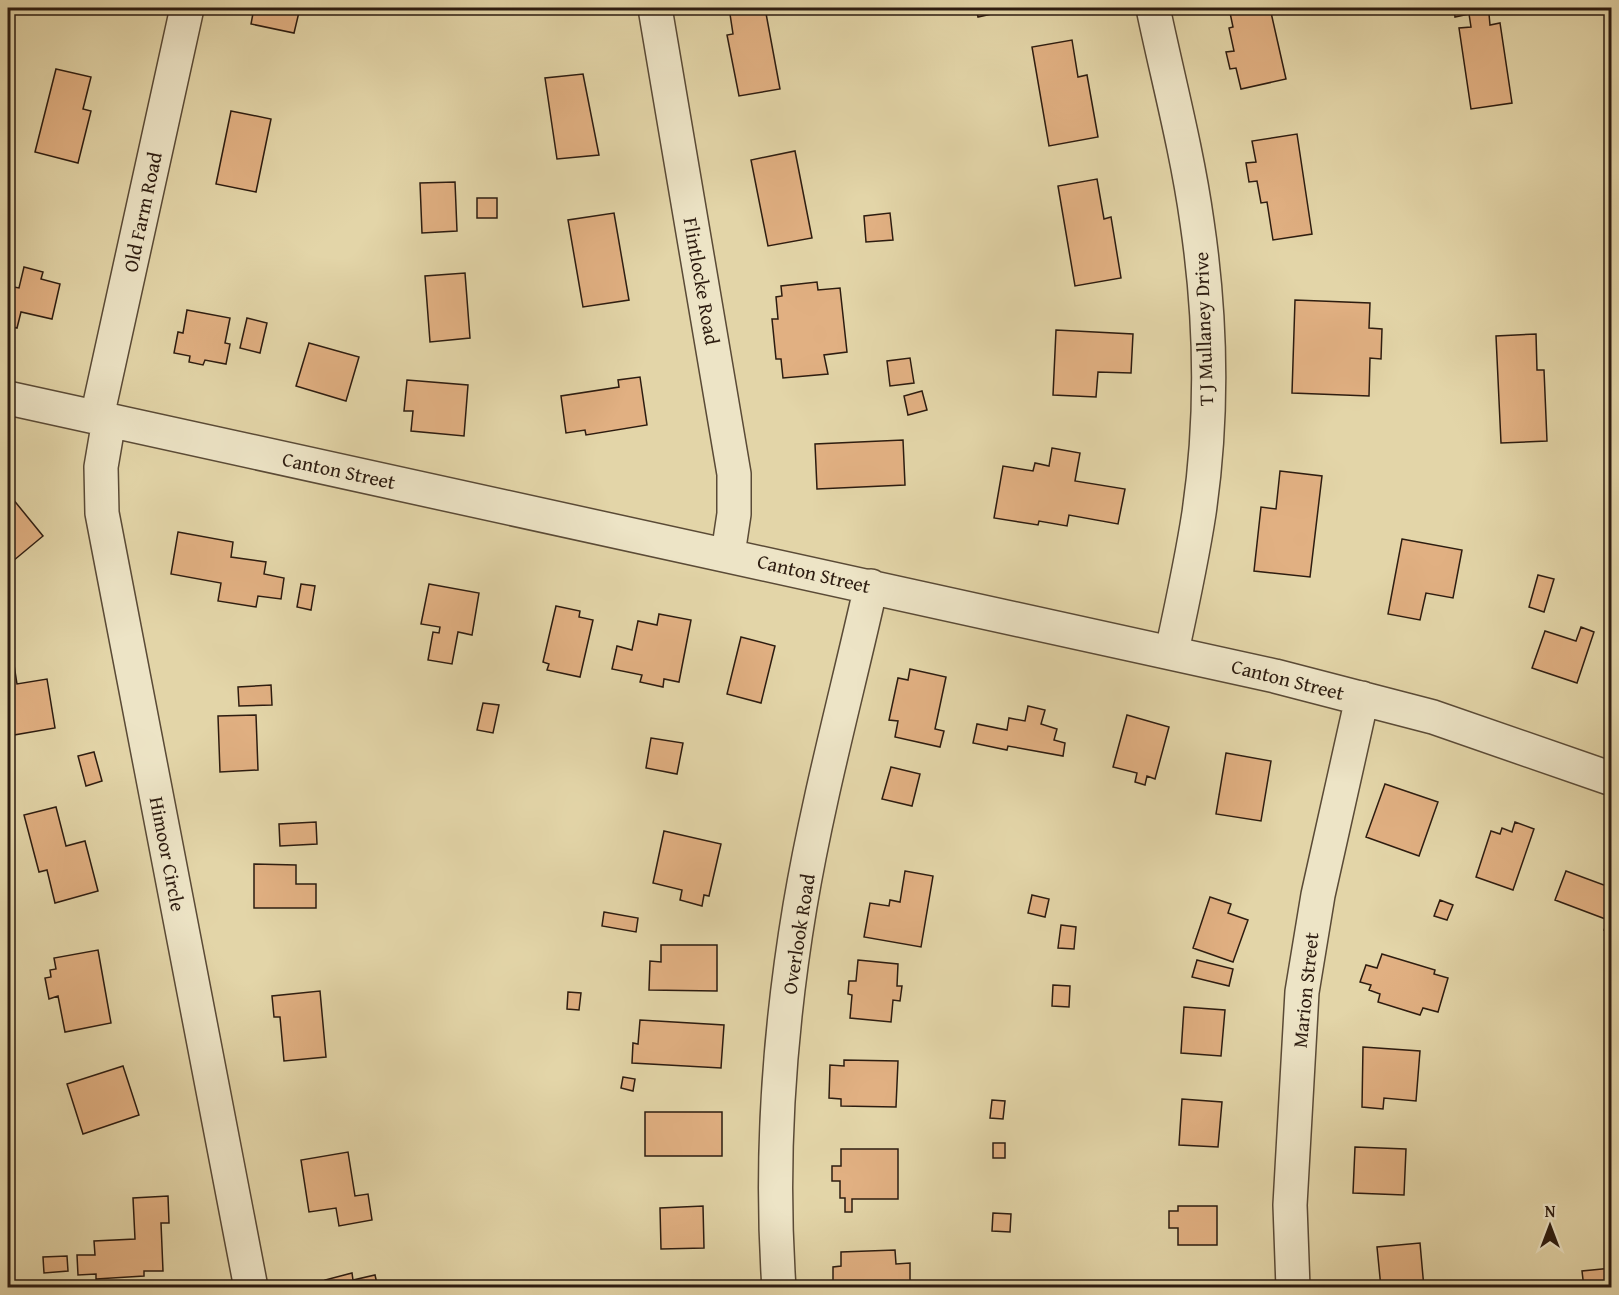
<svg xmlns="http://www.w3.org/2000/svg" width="1619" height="1295" font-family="'Gentium Book Plus',serif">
<rect width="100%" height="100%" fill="#e3d5a8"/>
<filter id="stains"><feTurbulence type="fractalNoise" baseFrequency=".00333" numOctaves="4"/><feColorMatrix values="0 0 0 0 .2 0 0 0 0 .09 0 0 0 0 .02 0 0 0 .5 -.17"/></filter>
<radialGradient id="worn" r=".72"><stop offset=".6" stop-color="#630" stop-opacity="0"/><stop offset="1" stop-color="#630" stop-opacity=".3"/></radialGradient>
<path fill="#e1b082" stroke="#2d1c10" stroke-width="1.5" d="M 254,8 L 300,8 L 294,33 L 251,24 Z
M 536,8 L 571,8 L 537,14 Z
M 765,8 L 780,89 L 739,96 L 727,35 L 733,34 L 730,14 Z
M 976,8 L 1018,8 L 978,17 Z
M 1229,8 L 1270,8 L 1286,79 L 1241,89 L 1236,68 L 1230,69 L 1226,52 L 1234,51 L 1229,28 L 1233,27 Z
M 1454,8 L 1508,8 L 1509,12 L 1489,14 L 1490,25 L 1500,23 L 1512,103 L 1471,109 L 1459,28 L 1471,27 L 1469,14 L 1455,17 Z
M 1072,40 L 1078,77 L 1087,75 L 1098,137 L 1049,146 L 1032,47 Z
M 56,69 L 91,77 L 83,109 L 91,111 L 78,163 L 35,152 Z
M 583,74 L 599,155 L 557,159 L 545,78 Z
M 231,111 L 271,119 L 256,192 L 216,184 Z
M 1297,134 L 1312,234 L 1273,240 L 1267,202 L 1261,203 L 1257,181 L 1249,182 L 1246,163 L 1256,162 L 1252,141 Z
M 795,151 L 812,238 L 768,246 L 751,160 Z
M 1097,179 L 1104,219 L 1111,217 L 1121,278 L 1075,286 L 1058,186 Z
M 455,182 L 457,231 L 422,233 L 420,183 Z
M 477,198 L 497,198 L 497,218 L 477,218 Z
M 614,213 L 629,300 L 583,307 L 568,220 Z
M 890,213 L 893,240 L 866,242 L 864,216 Z
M 24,267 L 43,272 L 41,279 L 60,284 L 52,319 L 21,312 L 17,328 L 8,326 L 8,286 L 19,288 Z
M 465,273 L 470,338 L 430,342 L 425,276 Z
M 817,282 L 818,290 L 840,288 L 847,352 L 824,355 L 828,374 L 783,378 L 781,359 L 776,359 L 772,319 L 778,319 L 776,297 L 782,296 L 781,286 Z
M 1295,300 L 1370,303 L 1369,328 L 1382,329 L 1381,359 L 1370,358 L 1369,396 L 1292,393 Z
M 187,310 L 230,318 L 225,343 L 230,344 L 226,364 L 205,360 L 203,365 L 189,362 L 190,356 L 174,353 L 178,332 L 183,333 Z
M 247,318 L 267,323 L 260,353 L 240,348 Z
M 1056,330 L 1133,334 L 1131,373 L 1098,372 L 1096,397 L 1053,395 Z
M 1536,334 L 1537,370 L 1544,370 L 1547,441 L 1501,443 L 1496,336 Z
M 309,343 L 359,357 L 346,401 L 296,386 Z
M 910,358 L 914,383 L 890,386 L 887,361 Z
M 640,377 L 647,425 L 586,435 L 585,430 L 566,433 L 561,396 L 619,387 L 618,380 Z
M 407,380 L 468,385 L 464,436 L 411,431 L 413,411 L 404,411 Z
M 922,391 L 927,410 L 908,415 L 904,396 Z
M 903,440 L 905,485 L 817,489 L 815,444 Z
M 1052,448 L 1080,453 L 1075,481 L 1125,489 L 1118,524 L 1069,515 L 1067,526 L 1039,521 L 1038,525 L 994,518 L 1003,466 L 1033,471 L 1035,463 L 1049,466 Z
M 1280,471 L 1322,476 L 1310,577 L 1254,571 L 1261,507 L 1276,509 Z
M 8,493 L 43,536 L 13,561 L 8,554 Z
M 178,532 L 233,542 L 231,557 L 266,562 L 264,574 L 284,578 L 281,599 L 258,596 L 256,607 L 218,601 L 221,583 L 171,574 Z
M 1402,539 L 1462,550 L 1453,598 L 1426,593 L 1420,620 L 1388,614 Z
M 1538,575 L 1554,579 L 1544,612 L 1529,607 Z
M 301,584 L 315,586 L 311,610 L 297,607 Z
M 429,584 L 479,593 L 472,635 L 458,632 L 452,664 L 428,660 L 433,632 L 439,633 L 440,627 L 421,624 Z
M 556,606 L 580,611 L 579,617 L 593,620 L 580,677 L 547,670 L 549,664 L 543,662 Z
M 659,614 L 691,620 L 679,682 L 664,679 L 663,687 L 640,682 L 642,675 L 612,669 L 617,646 L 632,650 L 638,621 L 657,625 Z
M 1581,627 L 1594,632 L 1577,683 L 1532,668 L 1545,631 L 1576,641 Z
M 741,637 L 775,646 L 761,703 L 727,694 Z
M 8,652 L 12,652 L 17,684 L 47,679 L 55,728 L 8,736 Z
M 910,669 L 946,677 L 935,729 L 944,731 L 940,747 L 895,737 L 898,721 L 889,720 L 898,678 L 908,680 Z
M 271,685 L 272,705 L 239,706 L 238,687 Z
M 483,703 L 499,705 L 493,733 L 477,730 Z
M 1028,706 L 1045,710 L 1041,724 L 1057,729 L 1054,740 L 1065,743 L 1063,756 L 1008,746 L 1007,750 L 973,743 L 977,724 L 1007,730 L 1009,718 L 1025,721 Z
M 256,715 L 258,770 L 220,772 L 218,716 Z
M 1127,715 L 1169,727 L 1155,779 L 1147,776 L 1145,785 L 1135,782 L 1137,773 L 1113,767 Z
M 651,738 L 683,743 L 677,774 L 646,768 Z
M 94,752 L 102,781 L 86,786 L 78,756 Z
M 1226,753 L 1271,761 L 1261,821 L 1216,814 Z
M 891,767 L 920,774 L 912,806 L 882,799 Z
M 1385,784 L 1438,802 L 1419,856 L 1366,837 Z
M 56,807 L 66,846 L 85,841 L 98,891 L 55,903 L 47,870 L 39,872 L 24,815 Z
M 316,822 L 317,844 L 280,846 L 279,824 Z
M 1515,822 L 1534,829 L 1513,890 L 1476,877 L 1491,831 L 1500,834 L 1502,828 L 1512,832 Z
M 664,831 L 721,844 L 709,896 L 704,895 L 702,906 L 680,900 L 682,890 L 653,883 Z
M 254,864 L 296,865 L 296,884 L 316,884 L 316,908 L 254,908 Z
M 905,871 L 933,876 L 921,947 L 864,937 L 870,903 L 889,906 L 890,900 L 900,902 Z
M 1566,871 L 1612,888 L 1612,933 L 1604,930 L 1608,920 L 1555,900 Z
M 1032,895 L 1049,899 L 1045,917 L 1028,913 Z
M 1210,897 L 1231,904 L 1228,913 L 1248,920 L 1233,962 L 1193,948 Z
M 1440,900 L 1453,905 L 1447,920 L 1434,916 Z
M 604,912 L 638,918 L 636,932 L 602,926 Z
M 1061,925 L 1076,927 L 1074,949 L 1058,948 Z
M 661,945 L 717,945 L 717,991 L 649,990 L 650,961 L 661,962 Z
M 98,950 L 111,1023 L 65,1032 L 58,996 L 49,999 L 45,978 L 51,977 L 50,970 L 56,969 L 54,958 Z
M 1382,954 L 1435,970 L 1434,974 L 1448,978 L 1438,1012 L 1423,1008 L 1420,1015 L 1378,1002 L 1380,994 L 1369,990 L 1371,985 L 1360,982 L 1366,965 L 1377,968 Z
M 858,960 L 898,964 L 897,986 L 902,986 L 900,1001 L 893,1000 L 891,1022 L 850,1018 L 852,995 L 848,994 L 849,981 L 856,981 Z
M 1197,960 L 1233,969 L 1229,986 L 1192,977 Z
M 1053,985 L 1070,986 L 1069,1007 L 1052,1006 Z
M 320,991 L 326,1057 L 284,1061 L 280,1017 L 274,1017 L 272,996 Z
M 568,992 L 581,993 L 579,1010 L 567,1009 Z
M 1184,1007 L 1225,1010 L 1221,1056 L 1181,1053 Z
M 640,1020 L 724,1025 L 721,1068 L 632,1063 L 633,1043 L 638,1044 Z
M 1363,1047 L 1420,1051 L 1416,1101 L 1384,1098 L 1383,1109 L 1362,1107 Z
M 844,1060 L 898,1061 L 896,1107 L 841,1106 L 841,1099 L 829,1098 L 830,1065 L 844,1066 Z
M 123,1066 L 139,1115 L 83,1134 L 67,1084 Z
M 623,1077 L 635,1079 L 633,1091 L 621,1088 Z
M 1182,1099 L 1222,1102 L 1218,1147 L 1179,1145 Z
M 992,1100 L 1005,1101 L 1003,1119 L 990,1118 Z
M 645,1112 L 722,1112 L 722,1156 L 645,1156 Z
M 993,1143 L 1005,1143 L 1005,1158 L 993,1158 Z
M 1355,1147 L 1406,1149 L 1404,1195 L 1353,1193 Z
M 841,1149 L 898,1149 L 898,1199 L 852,1199 L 852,1212 L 845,1212 L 845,1198 L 840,1198 L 840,1181 L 832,1181 L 832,1166 L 841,1166 Z
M 348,1152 L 355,1196 L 368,1194 L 372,1220 L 339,1226 L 336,1208 L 309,1212 L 301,1160 Z
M 168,1196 L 169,1223 L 161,1223 L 163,1271 L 144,1271 L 144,1276 L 96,1279 L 96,1274 L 78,1275 L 77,1255 L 95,1255 L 94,1241 L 135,1239 L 133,1198 Z
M 703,1206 L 704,1248 L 661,1249 L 660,1208 Z
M 1178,1206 L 1217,1206 L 1217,1245 L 1178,1245 L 1178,1228 L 1169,1228 L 1169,1211 L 1178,1211 Z
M 993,1213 L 1011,1214 L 1010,1232 L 992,1231 Z
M 1420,1243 L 1424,1288 L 1381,1288 L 1377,1247 Z
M 895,1250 L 896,1264 L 910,1263 L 910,1284 L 896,1284 L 896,1288 L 833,1288 L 833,1267 L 841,1266 L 841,1252 Z
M 67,1256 L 68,1271 L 44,1273 L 43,1257 Z
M 1612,1268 L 1612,1288 L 1584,1288 L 1582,1271 Z
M 352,1273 L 353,1280 L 375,1275 L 378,1288 L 326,1288 L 325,1280 Z"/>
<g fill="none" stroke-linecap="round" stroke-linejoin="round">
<g stroke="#5a4a36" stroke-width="36">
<path id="minor" d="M 655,8 L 734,474 L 734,514 L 728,554
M 1153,8 C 1168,79 1187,150 1197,222 C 1211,317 1213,417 1199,513 C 1192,559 1182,605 1172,651
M 8,398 L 1275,676 L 1433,717 L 1612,779
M 97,417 L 187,8
M 109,420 L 101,467 L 102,513 L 251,1288
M 779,1288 C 770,1160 779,1032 800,906 C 818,799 847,693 871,586
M 1293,1288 L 1290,1205 L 1302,992 L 1318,895 L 1362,698"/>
</g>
<use href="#minor" stroke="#ede4c6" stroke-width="33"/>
</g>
<g text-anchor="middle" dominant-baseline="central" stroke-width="4.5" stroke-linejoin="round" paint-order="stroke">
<g font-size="20" fill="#2d1c10" stroke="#ede4c6">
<text transform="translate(142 212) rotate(-78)">Old Farm Road</text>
<text transform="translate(702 281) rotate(80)">Flintlocke Road</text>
<text transform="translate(1203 329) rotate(-92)">T J Mullaney Drive</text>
<text transform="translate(339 470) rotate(12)">Canton Street</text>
<text transform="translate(814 573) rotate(13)">Canton Street</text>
<text transform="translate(1288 679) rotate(14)">Canton Street</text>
<text transform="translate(168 854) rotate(79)">Himoor Circle</text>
<text transform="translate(798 934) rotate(-81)">Overlook Road</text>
<text transform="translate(1305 990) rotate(-84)">Marion Street</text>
</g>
</g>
<rect width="1619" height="1295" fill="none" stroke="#e3d5a8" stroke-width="30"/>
<rect x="9" y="9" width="1601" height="1277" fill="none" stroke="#2d1c10" stroke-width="3"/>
<rect x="15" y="15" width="1589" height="1265" fill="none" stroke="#2d1c10" stroke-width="1.5"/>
<g transform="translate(1550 1226)" stroke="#ede4c6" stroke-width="4.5" paint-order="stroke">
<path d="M0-4.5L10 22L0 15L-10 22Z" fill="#2d1c10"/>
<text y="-9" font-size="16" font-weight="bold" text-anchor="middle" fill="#2d1c10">N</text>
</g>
<rect width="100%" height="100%" filter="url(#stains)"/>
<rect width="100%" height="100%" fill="url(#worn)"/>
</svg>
